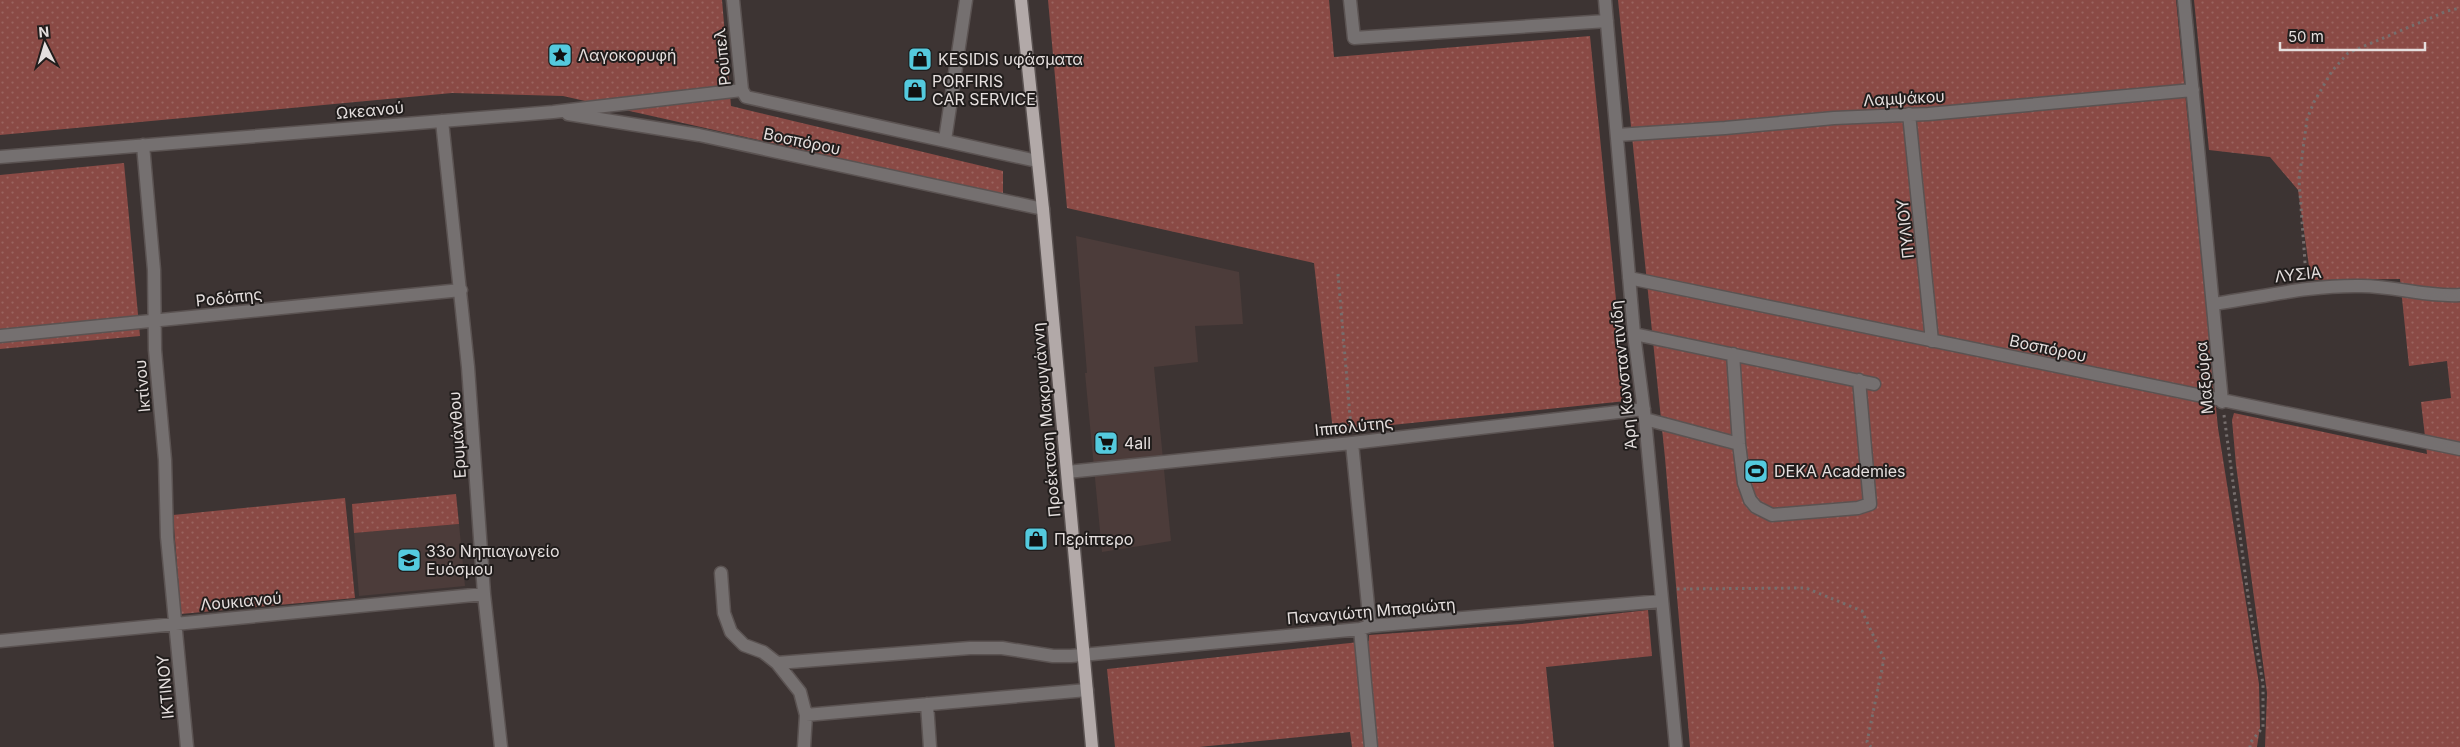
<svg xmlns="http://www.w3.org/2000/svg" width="2460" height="747" font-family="Inter,sans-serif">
<defs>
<pattern id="grass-dots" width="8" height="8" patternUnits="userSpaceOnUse" patternTransform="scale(1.25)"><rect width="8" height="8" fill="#8a4a45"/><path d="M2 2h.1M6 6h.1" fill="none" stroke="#9a645f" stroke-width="1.8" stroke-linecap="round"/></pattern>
</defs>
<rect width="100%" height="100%" fill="#3d3433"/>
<path fill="#4c3c3a" d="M 1076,236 L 1239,272 L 1243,324 L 1195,326 L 1198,362 L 1154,367 L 1171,541 L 1102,552 L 1085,373 L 1087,373 Z
M 459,524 L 465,586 L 359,596 L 354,533 Z"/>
<path fill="url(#grass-dots)" d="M 0,0 L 722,0 L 731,106 L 1003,171 L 1003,195 L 563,96 L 452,93 L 0,135 Z
M 1048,0 L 1329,0 L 1334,57 L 1590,36 L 1626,401 L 1333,431 L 1314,263 L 1067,208 Z
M 1618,0 L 2176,0 L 2218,428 L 2259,684 L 2260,727 L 2257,747 L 1690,747 L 1665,458 Z
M 2194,0 L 2460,0 L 2460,747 L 2265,747 L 2267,693 L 2236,465 L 2232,420 L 2234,413 L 2427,454 L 2421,402 L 2451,398 L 2447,361 L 2409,366 L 2400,279 L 2311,280 L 2298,190 L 2270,157 L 2209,150 Z
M 124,163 L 140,336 L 0,349 L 0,175 Z
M 456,494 L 459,524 L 354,533 L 352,504 Z
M 345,498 L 355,598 L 181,614 L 173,515 Z
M 1648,610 L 1652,656 L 1546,667 L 1554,747 L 1352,747 L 1350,732 L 1199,747 L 1115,747 L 1107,669 L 1369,641 L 1369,635 L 1522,624 Z"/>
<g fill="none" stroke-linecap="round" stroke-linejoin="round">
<g stroke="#5b5352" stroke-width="15">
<path id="minor" d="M 733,0 L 742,90 L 746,97 L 1037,161
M 1350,0 L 1354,38 L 1607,21
M 1605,0 L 1634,334 L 1645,419 L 1676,747
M 2184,0 L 2222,402
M 568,114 L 699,135 L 1043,209
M 1909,114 L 1932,341
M 442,121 L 468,367 L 484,594 L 501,747
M 1617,135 L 1725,128 L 1834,118 L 1928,114 L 2193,90
M 945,140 L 966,0
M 143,145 L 154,270 L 155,350 L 165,460 L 167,537 L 187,747
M 0,157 L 553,112 L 742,90
M 1629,278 L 2460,449
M 2213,304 C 2263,297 2310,285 2361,286 C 2396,286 2424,297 2460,295
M 1634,334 L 1874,384
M 0,336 L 461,290
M 1733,354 L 1739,444 L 1744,483 L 1750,500 L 1756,507 L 1772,515 L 1858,508 L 1870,504 L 1859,380
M 1645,419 L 1739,444
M 1352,443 L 1370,626
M 1067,472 L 1352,443 L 1644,409
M 721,573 L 724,613 L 731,632 L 744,645 L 763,652 L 777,663 L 970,648 L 1002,648 L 1053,656 L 1071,656 L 1360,629 L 1370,626 L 1662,601
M 1360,629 L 1371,747
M 0,641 L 484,594
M 777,663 L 800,692 L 806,715 L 804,747
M 927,704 L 930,747
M 806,715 L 1087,690"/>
</g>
<g stroke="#5b5352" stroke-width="15">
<path id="major" d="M 1021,0 L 1043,209 L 1092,747"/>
</g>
<path stroke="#766e6d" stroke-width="3" stroke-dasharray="2.5 4" stroke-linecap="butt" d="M 1338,274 L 1351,428
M 2306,276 L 2299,180 L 2307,119 L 2314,102 L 2332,71 L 2348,53 L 2447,11 L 2460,8
M 2224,415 L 2249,603 L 2263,684 L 2263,727 L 2250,743 L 2250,747
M 1677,589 L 1806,588 L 1862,611 L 1884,659 L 1867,742 L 1871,747"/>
<use href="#minor" stroke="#757070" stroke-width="12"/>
<use href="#major" stroke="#b2a9a8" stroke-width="12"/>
</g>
<defs>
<g id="sight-square" transform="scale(1.25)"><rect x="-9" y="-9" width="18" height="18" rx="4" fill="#54cade" stroke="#211d1c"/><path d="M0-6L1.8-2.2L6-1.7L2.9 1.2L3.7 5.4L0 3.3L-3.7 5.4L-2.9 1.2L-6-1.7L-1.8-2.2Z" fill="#111"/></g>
<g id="shop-square" transform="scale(1.25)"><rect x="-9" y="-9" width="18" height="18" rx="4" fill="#54cade" stroke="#211d1c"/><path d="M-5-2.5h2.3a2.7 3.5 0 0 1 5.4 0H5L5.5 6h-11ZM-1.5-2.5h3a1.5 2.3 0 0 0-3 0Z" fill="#111"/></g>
<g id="supermarket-square" transform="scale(1.25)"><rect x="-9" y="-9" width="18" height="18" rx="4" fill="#54cade" stroke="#211d1c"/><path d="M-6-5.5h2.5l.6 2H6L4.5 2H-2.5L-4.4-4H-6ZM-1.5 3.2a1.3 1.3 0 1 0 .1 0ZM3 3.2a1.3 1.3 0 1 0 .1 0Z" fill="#111"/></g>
<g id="stadium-square" transform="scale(1.25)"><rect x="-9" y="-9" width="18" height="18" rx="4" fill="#54cade" stroke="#211d1c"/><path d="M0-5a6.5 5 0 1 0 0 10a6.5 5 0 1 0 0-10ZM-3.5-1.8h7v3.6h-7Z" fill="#111"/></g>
<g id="school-square" transform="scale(1.25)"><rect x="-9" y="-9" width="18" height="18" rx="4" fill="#54cade" stroke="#211d1c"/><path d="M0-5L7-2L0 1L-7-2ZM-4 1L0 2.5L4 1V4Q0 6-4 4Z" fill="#111"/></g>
</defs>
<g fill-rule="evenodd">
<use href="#sight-square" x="560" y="55"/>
<use href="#shop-square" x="920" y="59"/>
<use href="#shop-square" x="915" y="90"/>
<use href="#supermarket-square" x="1106" y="443"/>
<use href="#stadium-square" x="1756" y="471"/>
<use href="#shop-square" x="1036" y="539"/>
<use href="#school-square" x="409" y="560"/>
</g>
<g text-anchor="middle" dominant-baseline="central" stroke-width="4" stroke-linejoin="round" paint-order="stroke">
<g font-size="16" fill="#e5dfde" stroke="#211d1c" text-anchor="start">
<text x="578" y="55">Λαγοκορυφή</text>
<text x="938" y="59">KESIDIS υφάσματα</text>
<text x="932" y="81">PORFIRIS<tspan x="932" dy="18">CAR SERVICE</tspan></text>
<text x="1124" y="443">4all</text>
<text x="1774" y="471">DEKA Academies</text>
<text x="1054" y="539">Περίπτερο</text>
<text x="426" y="551">33ο Νηπιαγωγείο<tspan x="426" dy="18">Ευόσμου</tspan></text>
</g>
<g font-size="16" fill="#e5dfde" stroke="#211d1c">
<text transform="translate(722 57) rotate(-96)">Ρούπελ</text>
<text transform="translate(1904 98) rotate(-3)">Λαμψάκου</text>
<text transform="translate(370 110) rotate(-5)">Ωκεανού</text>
<text transform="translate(802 141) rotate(12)">Βοσπόρου</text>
<text transform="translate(1905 229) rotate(-96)">ΠΥΛΙΟΥ</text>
<text transform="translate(2298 274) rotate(-6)">ΛΥΣΙΑ</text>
<text transform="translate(229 297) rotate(-6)">Ροδόπης</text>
<text transform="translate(2048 348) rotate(12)">Βοσπόρου</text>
<text transform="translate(1623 375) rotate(-96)">Άρη Κωνσταντινίδη</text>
<text transform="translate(2204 378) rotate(-95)">Μαξούρα</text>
<text transform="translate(142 386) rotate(-95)">Ικτίνου</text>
<text transform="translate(1046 420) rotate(-95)">Προέκταση Μακρυγιάννη</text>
<text transform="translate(1354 426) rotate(-6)">Ιππολύτης</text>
<text transform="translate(457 435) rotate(-94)">Ερυμάνθου</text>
<text transform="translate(241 601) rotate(-5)">Λουκιανού</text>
<text transform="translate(1371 611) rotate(-5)">Παναγιώτη Μπαριώτη</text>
<text transform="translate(165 687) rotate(-95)">ΙΚΤΙΝΟΥ</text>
</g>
</g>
<g transform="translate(45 45) rotate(355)" stroke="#211d1c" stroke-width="4" paint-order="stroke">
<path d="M0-4L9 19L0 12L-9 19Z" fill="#e5dfde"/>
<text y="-8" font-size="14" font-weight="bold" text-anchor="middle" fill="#e5dfde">N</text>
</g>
<path d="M2280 42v8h145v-8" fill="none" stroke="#e5dfde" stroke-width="2.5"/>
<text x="2288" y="42" font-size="15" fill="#e5dfde" stroke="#211d1c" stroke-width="4" paint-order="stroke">50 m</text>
</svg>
